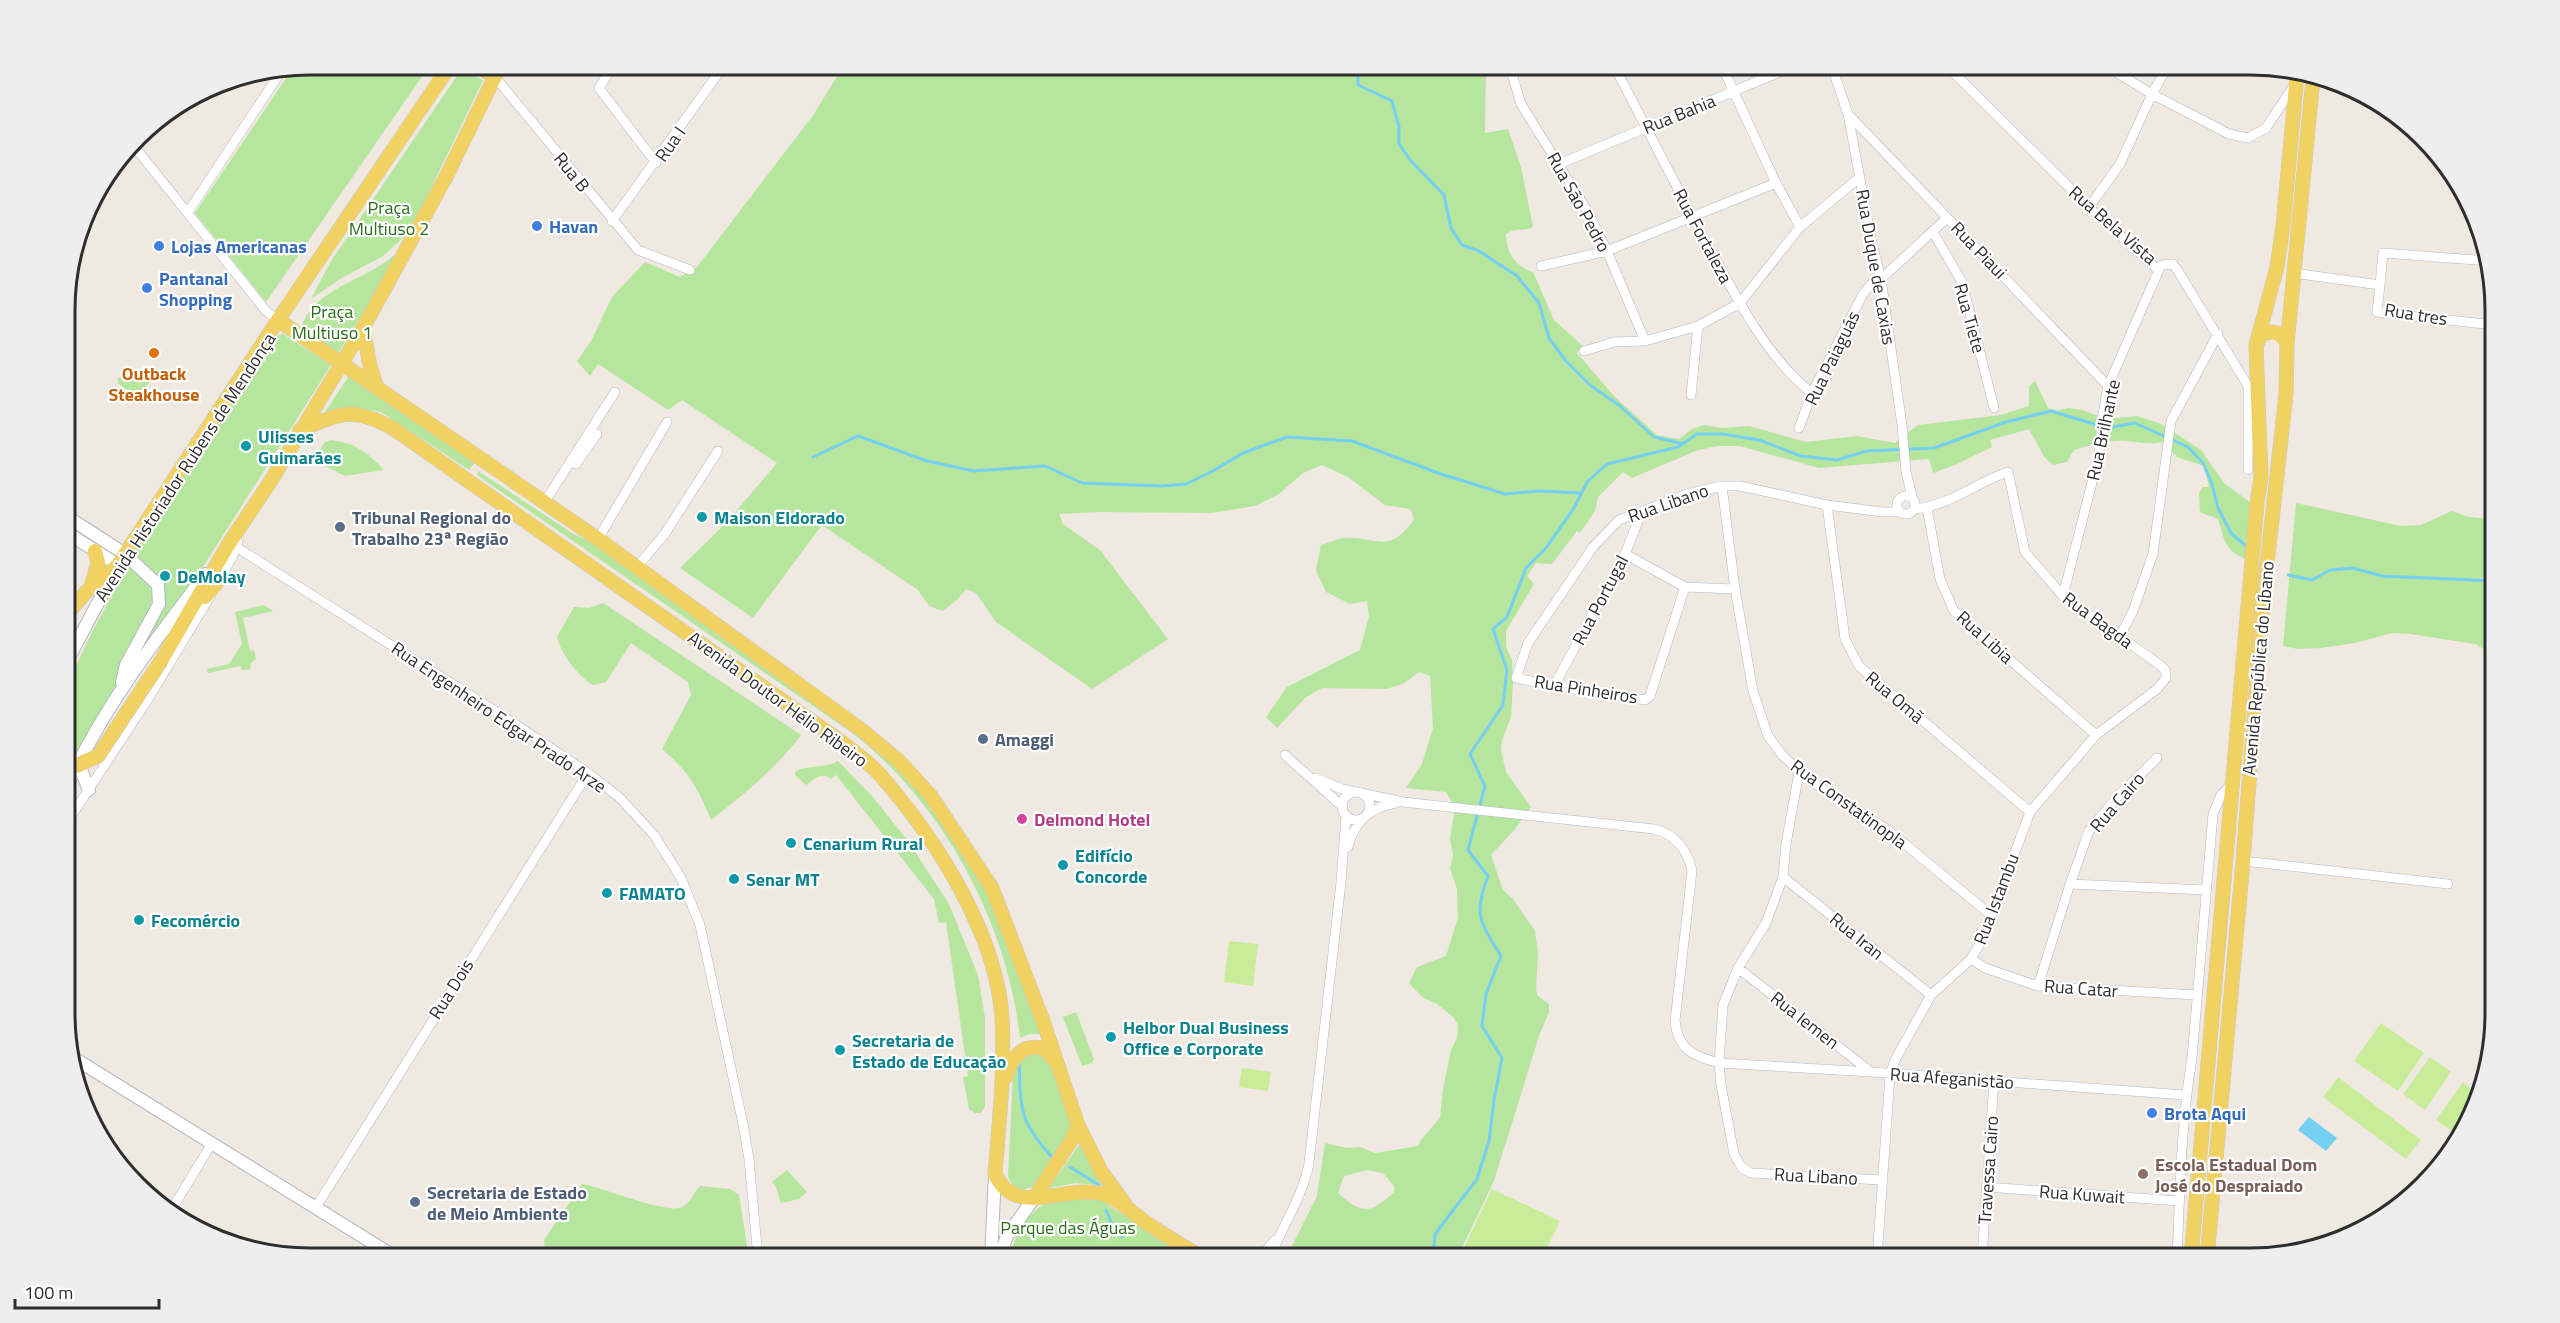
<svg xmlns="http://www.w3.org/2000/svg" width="2560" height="1323" font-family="'Titillium Web',sans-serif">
<rect width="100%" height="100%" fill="#efe9e1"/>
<path fill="#b6e59e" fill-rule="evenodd" d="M 310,64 L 430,65 L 266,302 L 195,213 L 293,68 Z
M 844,65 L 1486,65 L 1485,133 L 1508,129 L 1521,167 L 1533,227 C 1524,232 1516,227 1506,234 C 1507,254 1514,265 1533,272 L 1554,320 L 1583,346 L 1577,353 L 1615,397 L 1657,435 L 1679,439 L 1692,429 L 1704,425 L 1722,428 L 1749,426 L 1806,442 L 1857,436 L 1895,443 L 1918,425 L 2001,415 L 2029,406 L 2029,386 L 2035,381 L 2048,408 L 2057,411 L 2068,408 L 2082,410 L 2107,419 L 2137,416 L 2161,424 L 2201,450 L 2225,484 L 2254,505 L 2251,561 C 2224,551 2226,544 2218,519 L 2200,512 L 2199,494 L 2202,487 L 2209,487 L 2204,466 L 2177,457 L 2163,442 C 2149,445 2140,442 2126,441 C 2108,440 2091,445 2074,450 L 2067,462 L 2053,465 L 2045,458 L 2029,429 L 1990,440 L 1992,447 L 1955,465 L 1933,473 L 1929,459 L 1819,468 L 1740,446 L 1717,446 L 1698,450 L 1632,478 L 1623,472 L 1598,497 L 1595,511 L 1580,533 L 1577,531 L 1552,564 L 1536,563 L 1527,576 L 1534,584 L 1506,631 L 1506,646 L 1512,661 L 1513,684 L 1511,717 L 1502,740 L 1501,750 L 1506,772 L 1531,807 L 1515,829 L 1491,855 L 1503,890 L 1513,899 L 1535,931 L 1538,954 L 1536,990 L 1538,996 L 1549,1004 L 1549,1012 L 1539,1036 L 1494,1181 L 1457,1258 L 1286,1258 L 1317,1196 L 1325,1143 L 1347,1148 L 1360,1147 L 1375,1153 L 1418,1146 L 1420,1141 L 1440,1118 L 1443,1089 L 1451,1050 L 1457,1038 L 1458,1025 L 1453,1017 L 1437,1004 L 1422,997 L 1409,983 L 1417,967 L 1446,956 L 1458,918 L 1457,889 L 1450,869 L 1453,855 L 1450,839 L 1455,807 L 1446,792 L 1406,788 L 1422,764 L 1433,728 L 1430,676 L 1419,672 L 1403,684 L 1386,689 L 1322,688 L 1306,697 L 1277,728 L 1266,717 L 1287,687 L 1360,650 L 1369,616 L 1367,601 L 1350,604 L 1326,592 L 1316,570 L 1321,545 C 1328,543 1336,539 1343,538 C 1377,536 1389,556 1414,519 L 1410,509 L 1385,505 L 1348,477 L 1322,465 L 1303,473 L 1279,494 L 1255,506 L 1212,513 L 1099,512 L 1059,514 L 1063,524 L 1100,550 L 1168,639 L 1092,689 L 996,622 L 976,593 L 966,589 L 958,599 L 943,611 L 929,606 L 918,590 L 822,525 L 753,618 L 680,568 L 727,522 L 777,463 L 682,400 L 668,410 L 598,364 L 590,376 L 577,361 L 591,341 L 612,297 L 645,262 L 680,277 L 697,267 L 814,114 ZM 1367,1170 L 1383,1173 L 1394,1186 L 1394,1192 C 1370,1214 1362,1215 1338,1193 L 1344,1176 Z
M 461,70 L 483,80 L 416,220 L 405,236 L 383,256 L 340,279 L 311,299 L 331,261 Z
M 394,255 L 397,255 L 398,258 L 338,353 L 301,328 C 313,288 366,281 394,255 Z
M 283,334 L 331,365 L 201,570 L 145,647 L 66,780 L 66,687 L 92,632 L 142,540 L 276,336 Z
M 133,370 L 150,381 L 139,398 L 117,383 L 119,382 L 117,379 Z
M 349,376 L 475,462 L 469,470 L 381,412 L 353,408 L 325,412 Z
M 331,440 C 356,443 368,453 384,470 L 345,476 L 313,460 L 325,442 Z
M 478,471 L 572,533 L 593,543 L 902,765 L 983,874 L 1043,1034 L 1030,1034 L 1020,1038 C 1008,923 941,799 848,730 L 477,475 Z
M 2296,503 L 2401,526 L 2421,525 L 2452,511 L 2469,517 L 2494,519 L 2494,655 L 2475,644 L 2410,634 L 2392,633 L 2355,643 L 2321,648 L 2298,649 L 2283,646 Z
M 603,603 L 801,735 C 775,769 745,794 711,820 C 698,788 689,772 662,749 L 691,695 L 688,682 L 631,643 L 606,682 L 593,685 C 578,676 561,654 557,637 L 574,607 L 589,608 Z
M 264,605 L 273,611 L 243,618 L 250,651 L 254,650 L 256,659 L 251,663 L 250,669 L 242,670 L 241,666 L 208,673 L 207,669 L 229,664 L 242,644 L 235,612 Z
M 838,761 L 872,796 L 908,841 L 949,904 L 978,975 L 985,1018 L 985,1106 L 981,1113 L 975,1113 L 969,1109 L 963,1077 L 968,1076 L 946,922 L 939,923 L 934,899 L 836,775 L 831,779 C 822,771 814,779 806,785 L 795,775 L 795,772 C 804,765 824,769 838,761 Z
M 1076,1012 L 1094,1059 L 1092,1063 L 1082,1066 L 1063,1017 Z
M 1047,1051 L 1076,1122 L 1038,1183 C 1026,1193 1012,1191 1008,1176 L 1013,1074 L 1019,1055 Z
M 1084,1138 L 1107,1186 L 1076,1183 L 1049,1188 Z
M 787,1170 L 807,1192 L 799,1199 L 781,1203 L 776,1187 L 772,1182 Z
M 582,1184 C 602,1187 668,1215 682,1207 C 691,1203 693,1193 700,1186 L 730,1189 L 739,1195 L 749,1258 L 546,1258 L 544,1240 Z
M 1054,1198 L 1098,1198 L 1189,1258 L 1010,1258 C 1014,1232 1029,1210 1054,1198 Z"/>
<path fill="#c9ec9a" d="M 1229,941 L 1258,944 L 1253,986 L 1224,982 Z
M 2381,1023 L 2424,1053 L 2398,1091 L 2354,1061 Z
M 2430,1057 L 2451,1072 L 2425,1110 L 2403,1094 Z
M 1242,1068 L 1271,1072 L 1268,1091 L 1239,1087 Z
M 2338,1077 L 2421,1140 L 2406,1159 L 2323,1097 Z
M 2463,1082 L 2477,1093 L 2472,1115 L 2458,1135 L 2436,1120 Z
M 1492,1189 L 1560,1221 L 1542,1258 L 1459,1258 Z"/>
<path fill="#75cff0" d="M 2309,1117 L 2337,1138 L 2326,1151 L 2298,1130 Z"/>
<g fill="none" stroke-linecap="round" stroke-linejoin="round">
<path stroke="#75cff0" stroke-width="3" d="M 1358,64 L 1358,85 L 1392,101 L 1399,127 L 1399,144 L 1411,161 L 1444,195 L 1451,228 L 1462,245 L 1479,251 L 1517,276 L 1539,303 L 1549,338 L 1565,360 L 1590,385 L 1620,406 L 1654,437 L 1684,444
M 813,457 L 858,436 L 927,461 L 973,471 L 1045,466 L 1082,483 L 1162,486 L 1186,484 L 1211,472 L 1243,453 L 1287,437 L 1352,441 L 1441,474 L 1505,494 L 1538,491 L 1581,493
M 2288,575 L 2312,580 L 2330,570 L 2353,568 L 2382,576 L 2494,581
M 1019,1062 C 1021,1109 1018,1119 1051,1156
M 1070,1167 L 1099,1185
M 1106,1210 L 1112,1224 L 1122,1237
M 1433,1258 L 1435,1234 L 1477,1179 L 1489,1141 L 1494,1100 L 1502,1058 L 1482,1026 L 1486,994 L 1501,956 C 1480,922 1473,915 1488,876 L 1468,850 L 1485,786 L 1470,754 L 1503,705 L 1507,670 L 1493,629 L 1507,617 L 1526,568 L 1546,548 L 1574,508 L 1587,482 L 1607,464 L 1678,447 L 1697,434 L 1723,434 L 1759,440 L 1801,456 L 1837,460 L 1867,451 L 1934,448 L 2006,422 L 2051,411 L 2107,428 L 2135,423 L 2188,447 L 2203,463 L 2212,484 L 2218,508 L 2231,533 L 2246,546"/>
<g stroke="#b4b7c1" stroke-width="10">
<path id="street" d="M 614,64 L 599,88 L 656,163
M 1509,64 L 1521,104 L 1588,212 L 1607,251 L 1645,341
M 1613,64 C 1647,128 1679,193 1714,256 C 1739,303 1770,361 1812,393
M 1721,64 L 1776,183 L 1800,227
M 1831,64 L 1848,114 L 1871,239 L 1881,279 L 1902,425 L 1906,472 L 1913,500
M 1945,64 L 2089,207 L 2157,269
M 2102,64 L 2152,94 L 2229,134 L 2248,138 L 2266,128 L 2295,84
M 495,77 L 638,250 L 690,270
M 1848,114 L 2108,386
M 133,145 L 266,311 L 278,320
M 1559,164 L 1799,64
M 2089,207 L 2120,164 L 2152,94 L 2169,64
M 188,212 L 282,70
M 612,221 L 725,64
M 1933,232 L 1962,282 L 1994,408
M 1541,266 L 1607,251 L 1776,183
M 2293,273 L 2380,285 L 2377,312 L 2494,325
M 2380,285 L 2383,253 L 2489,261
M 1584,351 L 1614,342 L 1645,341 L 1698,326 L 1740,303 L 1800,227 L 1860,177
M 2248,386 L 2248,470
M 1691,395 L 1698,326
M 1799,428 L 1812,393 L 1863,294 L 1871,284 L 1881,279 L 1947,218
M 576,464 L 597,434
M 1722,486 L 1735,589 L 1753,691 L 1768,736 L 1783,756 L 1812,782 L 1888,830 L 1992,916
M1897 505a9 9 0 1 1 18 0a9 9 0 1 1-18 0Z
M 544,503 L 615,392
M 1827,505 L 1845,639 L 1859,666 L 2030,812
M 1927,508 L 1940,579 L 1954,611 L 2096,735
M 598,539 L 667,422
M 236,547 L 497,712 L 588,773 L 619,797 L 654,835 L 681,878 L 700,925 L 743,1124 L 749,1159 L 758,1258
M 1625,554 L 1685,587 L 1735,589
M 636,568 L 664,535 L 718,451
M 218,583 L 233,555 L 238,542
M 1685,587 L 1650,696 L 1645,700 L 1554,686 L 1516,678 L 1528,643 L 1593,547 L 1619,520 L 1687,494 L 1722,486 L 1740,486 L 1827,505 L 1883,512 L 1900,512
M 2063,596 L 2099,455 L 2103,414 L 2108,386 L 2161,265 L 2173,264 L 2178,271 L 2248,386 L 2258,395
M 2120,636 L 2133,611 L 2153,554 L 2171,421 L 2218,334
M 1554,686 L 1625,554 L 1642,511
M 1285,755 L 1343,807
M 1799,772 L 1786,844 L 1783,877 L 1766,923 L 1738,968 L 1723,1005 L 1719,1063 L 1721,1085 L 1734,1154 L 1742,1168 L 1751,1173 L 1881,1180
M 1316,778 L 1342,789 L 1356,792
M1342 806a14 14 0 1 1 28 0a14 14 0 1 1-28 0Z
M 1361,793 L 1403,802 L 1654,829 C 1675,834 1688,850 1692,871 L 1675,1021 C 1678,1050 1693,1056 1719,1063 L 1871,1072 L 2185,1095
M 66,824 L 148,699 L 211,595
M 1348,847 C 1354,822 1371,807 1396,803
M 2243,861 L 2448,884
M 1783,877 L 1931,995
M 2070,884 L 2089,831 L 2120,794 L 2157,758
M 1971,959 L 1985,968 L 2038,986 L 2197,995
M 1738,968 L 1871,1072
M 2038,986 L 2070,884 L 2206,890
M 1986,1187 L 2178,1201
M 316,1207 L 588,773
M 172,1209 L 212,1143
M 1251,1258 L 1266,1250 L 1275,1240
M 1270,1258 C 1282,1226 1303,1197 1309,1163 L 1341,882 L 1346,815
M 1877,1258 L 1890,1075 L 1895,1060 L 1931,995 L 1971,959 L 1982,940 L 2030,812 L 2096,735 L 2157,689 L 2166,678 L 2166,671 L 2160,665 L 2063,596 L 2025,552 L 2008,472 C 1977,482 1947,507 1914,509
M 1982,1258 L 1994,1081
M 2177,1258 C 2180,1191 2181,1124 2192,1058 L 2213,814 L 2221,795 L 2233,782"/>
</g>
<g stroke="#b4b7c1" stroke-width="14">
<path id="secondary" d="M 66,516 L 125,554 L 158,585 L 159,604 L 126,665 L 122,682
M 66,532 L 118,565 L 66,663
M 78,762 L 89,790
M 66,788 C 102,710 154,641 206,574
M 69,1055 L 397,1258
M 991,1258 L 995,1174
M 999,1258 L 1007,1236 L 1034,1198"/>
</g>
<g stroke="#c9c9c9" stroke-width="15">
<path id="primary" d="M 474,64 L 495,77
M 278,320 L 598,539 L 863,731 L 900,762 L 931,796 L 992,888 L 1043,1021 L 1078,1125 L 1101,1171 L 1125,1204
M 363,328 L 370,366 L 377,388
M 2257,344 L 2261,335 C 2272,329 2282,332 2287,344
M 300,430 C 342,413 352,406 394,429 L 843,743 C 858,755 875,767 887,783 C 939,844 997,936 1002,1018 C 1005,1070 999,1123 995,1174 C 1015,1218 1061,1186 1098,1193 C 1117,1196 1133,1214 1148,1224 C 1166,1236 1185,1247 1203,1258
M 91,587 L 98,563 L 95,551
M 205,597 L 219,580
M 66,615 L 86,592 L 118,565 L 278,320 L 451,64
M 161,661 L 228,545 L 272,479 L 363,328 L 446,177 L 501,64
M 1006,1077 C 1012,1058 1022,1042 1045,1049 L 1054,1060
M 1034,1198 L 1074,1136 L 1078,1125
M 2191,1258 L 2257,503 L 2261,477 L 2256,345 L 2277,267 L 2283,226 L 2297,75
M 2207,1258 L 2243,861 L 2263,601 L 2286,394 L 2287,344 L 2313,79"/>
</g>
<use href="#street" stroke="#fff" stroke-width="9"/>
<use href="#secondary" stroke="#fff" stroke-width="12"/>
<use href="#primary" stroke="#f2d163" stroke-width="14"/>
<g stroke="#c9c9c9" stroke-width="15" stroke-linecap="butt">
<path id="primary-bridge" d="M 66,765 L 78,765 L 98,756 L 161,661"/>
</g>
<use href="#primary-bridge" stroke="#f2d163" stroke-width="14"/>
</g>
<g fill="#3f7fe0" stroke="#fff" stroke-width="2">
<circle cx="537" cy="226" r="6"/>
<circle cx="159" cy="246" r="6"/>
<circle cx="147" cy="288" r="6"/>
<circle cx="2152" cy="1113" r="6"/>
</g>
<circle fill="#e8710a" stroke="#fff" stroke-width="2" cx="154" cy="353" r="6"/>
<g fill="#0f9aa8" stroke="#fff" stroke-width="2">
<circle cx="246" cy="446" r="6"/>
<circle cx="702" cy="517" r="6"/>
<circle cx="165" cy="576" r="6"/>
<circle cx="791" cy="843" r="6"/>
<circle cx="1063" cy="865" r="6"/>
<circle cx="734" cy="879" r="6"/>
<circle cx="607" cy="893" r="6"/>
<circle cx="139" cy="920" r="6"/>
<circle cx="1111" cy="1037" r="6"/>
<circle cx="840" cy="1050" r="6"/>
</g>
<g fill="#5c6f8a" stroke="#fff" stroke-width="2">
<circle cx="340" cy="527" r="6"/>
<circle cx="983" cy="739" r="6"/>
<circle cx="415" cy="1202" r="6"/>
</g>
<circle fill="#d1479c" stroke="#fff" stroke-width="2" cx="1022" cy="819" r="6"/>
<circle fill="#8d6e63" stroke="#fff" stroke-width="2" cx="2143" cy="1174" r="6"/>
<g text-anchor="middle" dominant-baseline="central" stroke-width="4.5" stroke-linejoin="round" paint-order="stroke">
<g font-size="18" fill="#2e2e2e" stroke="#fff">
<text transform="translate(1679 114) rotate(-22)">Rua Bahia</text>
<text transform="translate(670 144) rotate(-55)">Rua I</text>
<text transform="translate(572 172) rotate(51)">Rua B</text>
<text transform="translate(1579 202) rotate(61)">Rua São Pedro</text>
<text transform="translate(2113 225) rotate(41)">Rua Bela Vista</text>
<text transform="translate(1703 236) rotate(62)">Rua Fortaleza</text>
<text transform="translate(1979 250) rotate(46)">Rua Piaui</text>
<text transform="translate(1876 267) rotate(80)">Rua Duque de Caxias</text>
<text transform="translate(2416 314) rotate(9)">Rua tres</text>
<text transform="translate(1970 318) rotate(74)">Rua Tiete</text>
<text transform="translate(1832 358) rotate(-64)">Rua Paiaguás</text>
<text transform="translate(2103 430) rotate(-78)">Rua Brilhante</text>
<text transform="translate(185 467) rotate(-57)">Avenida Historiador Rubens de Mendonça</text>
<text transform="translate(1668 503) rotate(-19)">Rua Libano</text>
<text transform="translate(1600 600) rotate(-62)">Rua Portugal</text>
<text transform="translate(2098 620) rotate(36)">Rua Bagda</text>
<text transform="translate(1985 637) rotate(42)">Rua Libia</text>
<text transform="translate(2258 668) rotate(-85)">Avenida República do Líbano</text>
<text transform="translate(1586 689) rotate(9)">Rua Pinheiros</text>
<text transform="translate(1895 697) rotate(40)">Rua Omã</text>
<text transform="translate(778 699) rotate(36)">Avenida Doutor Hélio Ribeiro</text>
<text transform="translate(499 717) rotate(34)">Rua Engenheiro Edgar Prado Arze</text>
<text transform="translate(2117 802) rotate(-49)">Rua Cairo</text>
<text transform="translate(1849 804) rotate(36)">Rua Constatinopla</text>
<text transform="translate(1996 899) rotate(-69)">Rua Istambu</text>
<text transform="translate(1857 936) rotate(39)">Rua Iran</text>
<text transform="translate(2081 988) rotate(4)">Rua Catar</text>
<text transform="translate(451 989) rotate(-58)">Rua Dois</text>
<text transform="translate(1805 1020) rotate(38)">Rua Iemen</text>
<text transform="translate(1952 1078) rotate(4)">Rua Afeganistão</text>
<text transform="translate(1988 1170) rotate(-86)">Travessa Cairo</text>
<text transform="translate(1816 1176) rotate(3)">Rua Libano</text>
<text transform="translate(2082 1194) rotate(4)">Rua Kuwait</text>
</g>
<g font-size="18" fill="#2c6e1b" stroke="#fff">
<text x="389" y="207">Praça<tspan x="389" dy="21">Multiuso 2</tspan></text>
<text x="332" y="311">Praça<tspan x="332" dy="21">Multiuso 1</tspan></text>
<text x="1068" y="1227">Parque das Águas</text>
</g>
<g font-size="18" font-weight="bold" fill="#366cbe" stroke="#fff" text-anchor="start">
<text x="549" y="226">Havan</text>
<text x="171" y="246">Lojas Americanas</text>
<text x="159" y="278">Pantanal<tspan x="159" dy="21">Shopping</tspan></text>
<text x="2164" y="1113">Brota Aqui</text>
</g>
<g font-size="18" font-weight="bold" fill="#c56008" stroke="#fff">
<text x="154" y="373">Outback<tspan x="154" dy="21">Steakhouse</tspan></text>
</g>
<g font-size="18" font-weight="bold" fill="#0d838f" stroke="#fff" text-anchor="start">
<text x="258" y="436">Ulisses<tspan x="258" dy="21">Guimarães</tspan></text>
<text x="714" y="517">Maison Eldorado</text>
<text x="177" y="576">DeMolay</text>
<text x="803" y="843">Cenarium Rural</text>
<text x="1075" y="855">Edifício<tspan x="1075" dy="21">Concorde</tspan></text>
<text x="746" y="879">Senar MT</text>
<text x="619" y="893">FAMATO</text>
<text x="151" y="920">Fecomércio</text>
<text x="1123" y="1027">Helbor Dual Business<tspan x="1123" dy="21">Office e Corporate</tspan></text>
<text x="852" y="1040">Secretaria de<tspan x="852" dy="21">Estado de Educação</tspan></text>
</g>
<g font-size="18" font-weight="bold" fill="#4e5e75" stroke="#fff" text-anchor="start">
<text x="352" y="517">Tribunal Regional do<tspan x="352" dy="21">Trabalho 23ª Região</tspan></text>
<text x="995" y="739">Amaggi</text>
<text x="427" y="1192">Secretaria de Estado<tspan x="427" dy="21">de Meio Ambiente</tspan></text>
</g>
<g font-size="18" font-weight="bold" fill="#b23c85" stroke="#fff" text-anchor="start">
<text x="1034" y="819">Delmond Hotel</text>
</g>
<g font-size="18" font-weight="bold" fill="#785e54" stroke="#fff" text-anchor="start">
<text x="2155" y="1164">Escola Estadual Dom<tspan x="2155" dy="21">José do Despraiado</tspan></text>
</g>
</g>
<path d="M0 0H2560V1323H0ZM310 75H2250A235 235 0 0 1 2485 310V1013A235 235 0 0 1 2250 1248H310A235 235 0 0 1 75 1013V310A235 235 0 0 1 310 75Z" fill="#eee" fill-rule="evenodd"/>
<path fill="none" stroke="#2e2e2e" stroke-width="3" d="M310 75H2250A235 235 0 0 1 2485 310V1013A235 235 0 0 1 2250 1248H310A235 235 0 0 1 75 1013V310A235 235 0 0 1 310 75Z"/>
<path d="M15 1299v9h144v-9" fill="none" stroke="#2e2e2e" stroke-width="3"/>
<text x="24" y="1299" font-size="18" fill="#2e2e2e" stroke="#ffffff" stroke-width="4.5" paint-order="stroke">100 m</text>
</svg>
